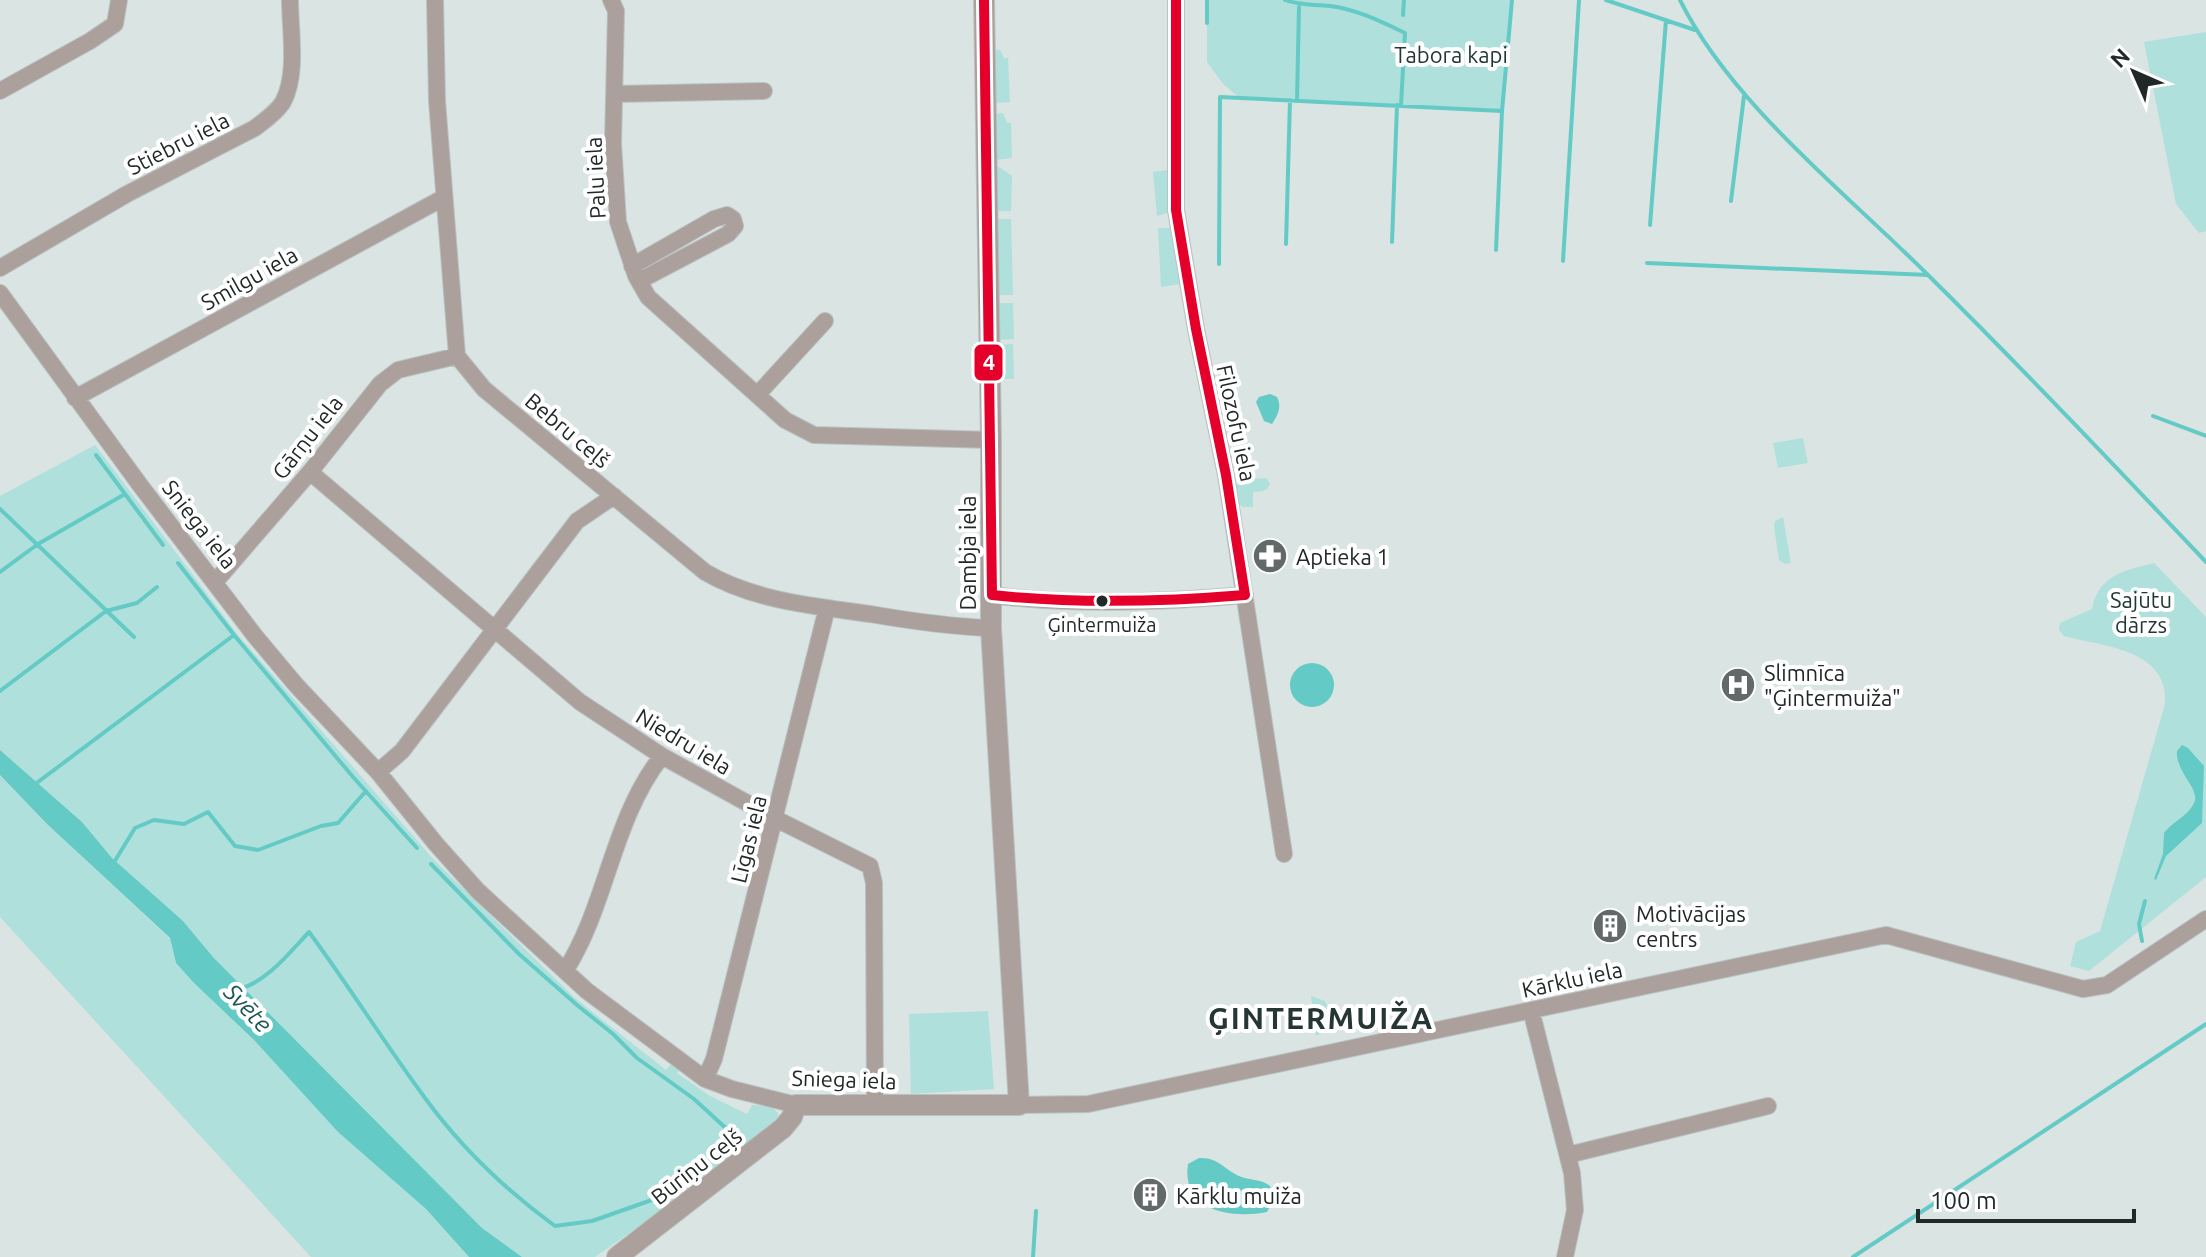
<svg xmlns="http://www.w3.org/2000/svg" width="2206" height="1257" font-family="Ubuntu,sans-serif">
<rect width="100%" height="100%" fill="#d9e4e3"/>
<path fill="#afe0dc" d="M 1207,0 L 1512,0 L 1502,111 L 1239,97 L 1224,85 L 1207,62 Z
M 2206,32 L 2206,231 L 2199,233 L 2176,204 L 2144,42 Z
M 989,49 L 1000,50 L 1004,58 L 1008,58 L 1010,102 L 994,103 Z
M 1003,113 L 1007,123 L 1011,123 L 1012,158 L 994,160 L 994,114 Z
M 999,167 L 1012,176 L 1011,211 L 995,211 L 992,168 Z
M 1168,170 L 1170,212 L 1157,216 L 1153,172 Z
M 997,219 L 1011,219 L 1013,295 L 997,295 Z
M 1158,228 L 1170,228 L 1181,284 L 1161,287 Z
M 997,303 L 1013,303 L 1014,339 L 996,340 Z
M 1013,344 L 1014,379 L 997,379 L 997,345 Z
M 1803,438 L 1808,463 L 1778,468 L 1773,443 Z
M 95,445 L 238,635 L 434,860 L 576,999 L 666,1070 L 671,1064 L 679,1070 L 677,1073 L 710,1096 L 747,1114 L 752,1105 L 770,1106 L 778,1113 L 778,1120 L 678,1199 L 595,1257 L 522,1257 L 482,1228 L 213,957 L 183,921 L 112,858 L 82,822 L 0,750 L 0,496 Z
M 1266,478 L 1270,484 C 1267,492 1261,491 1253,492 L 1253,507 L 1243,507 L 1238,504 C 1231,476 1241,480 1266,478 Z
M 1783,517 L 1791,563 L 1785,564 L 1779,560 L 1774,526 L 1775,521 Z
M 2154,563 L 2206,617 L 2206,877 L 2089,971 L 2070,966 L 2076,942 L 2100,931 L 2165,704 C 2169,649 2105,647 2064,636 L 2059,630 L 2060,623 L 2092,609 C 2099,575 2123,571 2154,563 Z
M 0,775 L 47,824 L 170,939 L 176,963 L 194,983 L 254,1040 L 338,1132 L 426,1209 L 469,1257 L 311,1257 L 0,917 Z
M 1311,996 L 1325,1001 L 1331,1015 L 1327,1029 L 1316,1036 Z
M 988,1011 L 994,1089 L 911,1094 L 909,1014 Z"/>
<path fill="#64cac6" d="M 1270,394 L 1277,397 C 1282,407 1278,415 1272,424 L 1264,421 L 1256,402 L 1259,397 Z
M1290 685a22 22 0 1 1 44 0a22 22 0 1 1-44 0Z
M 2182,745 L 2188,748 L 2204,766 L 2202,823 L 2166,856 L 2156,880 L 2154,879 L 2163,854 L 2164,833 C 2172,822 2186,817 2193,805 C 2203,790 2175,773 2177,751 Z
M 0,750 L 82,822 L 112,858 L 183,921 L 213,957 L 482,1228 L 522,1257 L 469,1257 L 426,1209 L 338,1132 L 254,1040 L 194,983 L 176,963 L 170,938 L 47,824 L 0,775 Z
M 1199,1158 C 1218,1157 1224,1169 1239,1176 C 1250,1181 1260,1178 1270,1186 L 1273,1201 L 1267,1212 C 1231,1219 1181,1211 1188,1164 Z"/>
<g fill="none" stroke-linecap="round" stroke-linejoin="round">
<path stroke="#64cac6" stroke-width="4" d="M 1285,0 C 1301,6 1314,4 1330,6 C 1356,9 1382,22 1405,33 L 1401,105
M 1606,0 L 1695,30
M 1680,0 C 1731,103 1845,192 1927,274 C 2022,368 2114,465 2206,562
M 1403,15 L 1404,0
M 1207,23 L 1207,0
M 1297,100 L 1299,7
M 1731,201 L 1744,96
M 1650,225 L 1666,20
M 1392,242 L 1397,105
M 1286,244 L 1290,100
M 1496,250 L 1502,111
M 1563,261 L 1579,0
M 1647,263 L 1928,275
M 1219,264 L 1220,97 L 1502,111 L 1512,0
M 2153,416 L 2206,436
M 96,455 L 163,545
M 0,509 L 134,637
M 178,563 L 234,635 L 353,777 L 417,848
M 0,572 L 38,544 L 125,494
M 0,691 L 106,611 L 137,603 L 157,587
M 34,785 L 234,635
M 113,864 L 135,828 L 154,820 L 184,824 L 208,812 L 235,846 L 258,850 L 321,826 L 338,823 L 366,791
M 2142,941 L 2139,924 L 2145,901
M 239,989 C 267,982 290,952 309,932 C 349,986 385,1044 425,1098 C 460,1146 507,1191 555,1226 L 592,1221 L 666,1195 L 730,1141 L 729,1131 L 694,1099 L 637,1058 L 613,1034 L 577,1005 L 519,954 L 431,864
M 1033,1257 L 1036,1211
M 1853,1257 L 2206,1024"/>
<g stroke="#b9c1c1" stroke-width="18">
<path id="minor" d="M 435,0 L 437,101 L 457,356 L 484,389 L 705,572 C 754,601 815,606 870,614 C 911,621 950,627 991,628
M 611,0 L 616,11 L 613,143 L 618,222 L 636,276 L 648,297 L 785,420 L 814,435 L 991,440
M 1176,0 L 1176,210 L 1196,329 L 1226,475 L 1284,854
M 0,91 L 90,41 L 115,24 L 119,0
M 615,94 L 764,91
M 632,266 L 714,219 L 727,215 L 733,219 L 735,226 L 728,234 L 639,281
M 0,268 L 127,194 L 255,128 C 264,121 277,112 283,102 C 298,74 290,31 290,0
M 0,293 L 140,485 L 255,636 L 296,685 L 378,772 L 436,844 L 478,891 L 587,991 L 705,1079 L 732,1089 L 796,1105
M 758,394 L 825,321
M 75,398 L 443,198
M 310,472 L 580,702 L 662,756 L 776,819 L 870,866 L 874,883 L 875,1105
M 215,582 L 310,472 L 380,384 L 398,370 L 457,356
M 992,595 C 1074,606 1162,602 1245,595
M 378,772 L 402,751 L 577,521 L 614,496
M 565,971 C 607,906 612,819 662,756
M 1531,1010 L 1572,1173 L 1575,1210 L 1565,1257
M 705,1079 L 714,1059 L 827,608
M 1019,1105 L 1088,1104 L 1886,935 L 2083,989 L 2107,985 L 2206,919
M 1568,1155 L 1768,1106"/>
</g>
<g stroke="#b9c1c1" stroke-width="22">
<path id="tertiary" d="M 617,1257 L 783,1128 L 792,1117 L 796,1105 L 1019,1105 L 991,628 L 991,440 L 984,0"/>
</g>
<use href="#minor" stroke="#aca09c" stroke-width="16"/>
<use href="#tertiary" stroke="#aca09c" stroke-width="20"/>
<g stroke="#fff" stroke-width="16">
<path id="bus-1" d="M 984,0 L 992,595 C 1077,604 1160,602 1245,595 L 1226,475 L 1196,329 L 1176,210 L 1176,0"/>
</g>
<use href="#bus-1" stroke="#e4002b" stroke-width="10"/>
</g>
<defs>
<g id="pharmacy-disc" transform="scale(1.8)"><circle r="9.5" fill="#616a69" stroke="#fff"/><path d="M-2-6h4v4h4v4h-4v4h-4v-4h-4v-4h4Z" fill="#fff"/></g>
<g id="hospital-disc" transform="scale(1.8)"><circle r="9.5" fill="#616a69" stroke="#fff"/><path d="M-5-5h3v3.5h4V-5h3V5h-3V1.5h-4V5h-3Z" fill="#fff"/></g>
<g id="building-disc" transform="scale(1.8)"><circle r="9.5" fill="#616a69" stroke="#fff"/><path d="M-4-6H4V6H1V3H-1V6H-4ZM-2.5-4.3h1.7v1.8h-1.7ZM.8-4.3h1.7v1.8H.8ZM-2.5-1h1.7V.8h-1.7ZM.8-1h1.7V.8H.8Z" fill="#fff"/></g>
</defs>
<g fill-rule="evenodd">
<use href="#pharmacy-disc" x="1270" y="556"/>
<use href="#hospital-disc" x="1738" y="685"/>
<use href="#building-disc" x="1610" y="926"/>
<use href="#building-disc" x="1150" y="1195"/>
</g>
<circle fill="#212828" stroke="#fff" stroke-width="3" cx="1102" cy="601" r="7"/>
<g text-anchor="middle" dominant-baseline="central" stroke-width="8" stroke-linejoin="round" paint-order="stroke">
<g font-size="20" fill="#212828" stroke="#fff">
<text x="1102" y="624">Ģintermuiža</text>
</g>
<g font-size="22" fill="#1f3634" stroke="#fff">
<text x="1451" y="54">Tabora kapi</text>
<text x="2141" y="599">Sajūtu<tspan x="2141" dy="25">dārzs</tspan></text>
</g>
<g font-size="22" fill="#212828" stroke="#fff">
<text transform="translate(178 143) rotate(-27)">Stiebru iela</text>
<text transform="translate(595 178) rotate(-93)">Palu iela</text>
<text transform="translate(249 278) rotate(-29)">Smilgu iela</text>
<text transform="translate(1237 423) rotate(78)">Filozofu iela</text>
<text transform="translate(568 430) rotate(40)">Bebru ceļš</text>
<text transform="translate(307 437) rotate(-52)">Gārņu iela</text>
<text transform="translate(200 524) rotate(52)">Sniega iela</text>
<text transform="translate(967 553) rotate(-90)">Dambja iela</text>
<text transform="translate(684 741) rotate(31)">Niedru iela</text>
<text transform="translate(748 839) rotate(-76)">Līgas iela</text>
<text transform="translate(1572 979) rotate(-12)">Kārklu iela</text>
<text transform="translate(844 1079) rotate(2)">Sniega iela</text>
<text transform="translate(696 1166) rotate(-38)">Būriņu ceļš</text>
</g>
<g font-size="22" fill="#212828" stroke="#fff" text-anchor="start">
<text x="1296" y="556">Aptieka 1</text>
<text x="1764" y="672">Slimnīca<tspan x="1764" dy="25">"Ģintermuiža"</tspan></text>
<text x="1636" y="913">Motivācijas<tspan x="1636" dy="25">centrs</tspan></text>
<text x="1176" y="1195">Kārklu muiža</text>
</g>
<g font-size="24" font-style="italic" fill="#1d5553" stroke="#fff">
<text transform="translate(248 1008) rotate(46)">Svēte</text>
</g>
<g font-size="30" font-weight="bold" letter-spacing="2" fill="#263635" stroke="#fff">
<text x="1321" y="1018">ĢINTERMUIŽA</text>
</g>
</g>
<rect stroke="#fff" stroke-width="3" x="973" y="343" width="31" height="39" rx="8" fill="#e4002b"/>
<g font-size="22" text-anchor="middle" font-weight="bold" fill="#fff">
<text x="989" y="370">4</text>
</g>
<g transform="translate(2134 72) rotate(315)" stroke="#ffffff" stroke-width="6" paint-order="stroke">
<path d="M0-6L14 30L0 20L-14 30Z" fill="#212828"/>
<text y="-12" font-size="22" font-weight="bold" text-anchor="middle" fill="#212828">N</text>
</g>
<path d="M1918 1209v12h216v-12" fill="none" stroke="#212828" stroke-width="4"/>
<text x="1930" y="1209" font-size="24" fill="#212828" stroke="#ffffff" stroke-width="6" paint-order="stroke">100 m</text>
</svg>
